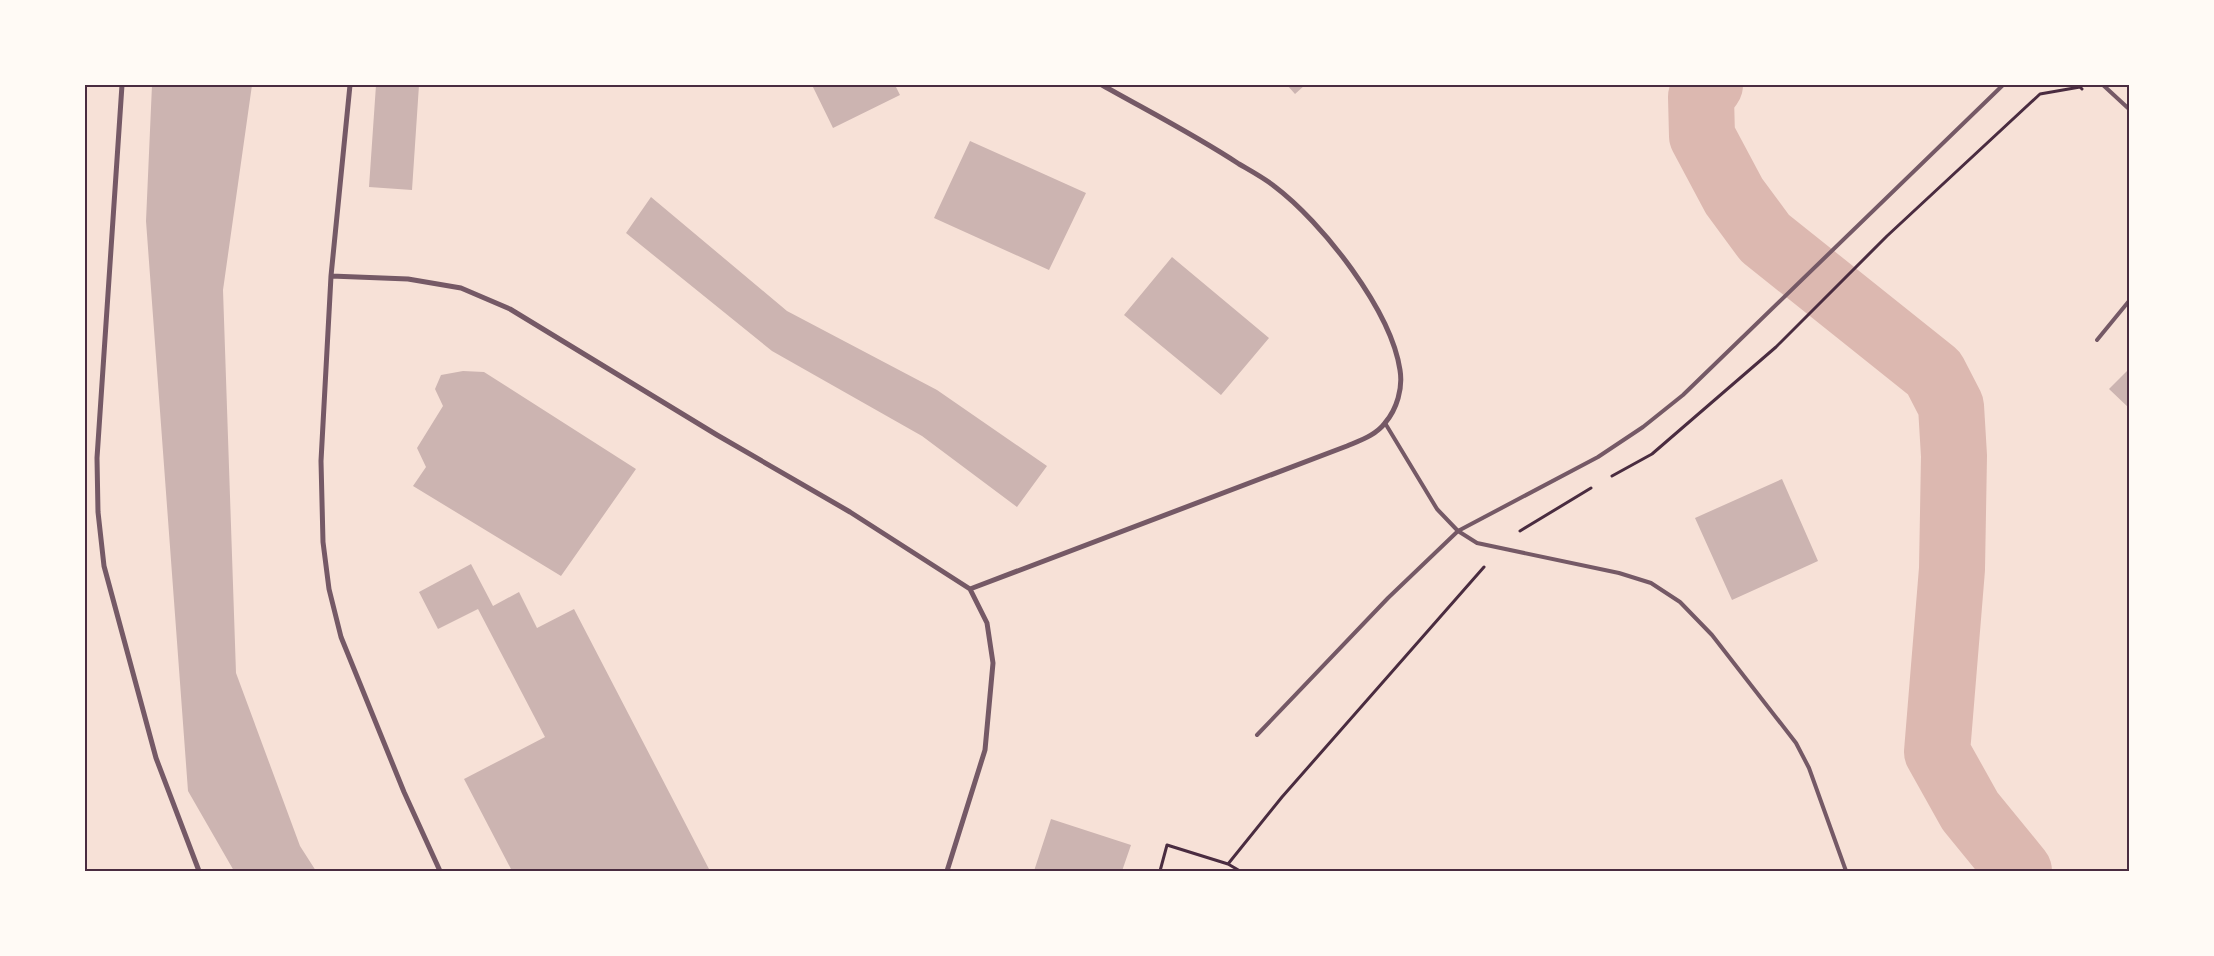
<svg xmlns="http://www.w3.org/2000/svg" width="2214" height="956" font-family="'Crimson Pro',serif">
<rect width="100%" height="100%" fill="#f7e1d7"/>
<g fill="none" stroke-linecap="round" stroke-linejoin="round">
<path stroke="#dcb8b0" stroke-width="66" d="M 1710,85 L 1701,97 L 1702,136 L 1734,196 L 1765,238 L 1934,373 L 1951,406 L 1954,456 L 1952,569 L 1937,752 L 1970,811 L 2019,871"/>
</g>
<path fill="#ccb4b1" d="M 152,85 L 252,85 L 223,290 L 236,673 L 300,846 L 316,871 L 234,871 L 188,791 L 146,221 Z
M 376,85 L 419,85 L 412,190 L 369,187 Z
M 812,85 L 895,85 L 900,95 L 833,128 Z
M 1287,85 L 1305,85 L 1295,94 Z
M 970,141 L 1086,193 L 1049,270 L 934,218 Z
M 651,197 L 787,311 L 937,390 L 1047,466 L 1017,507 L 922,436 L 772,351 L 626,233 Z
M 1172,257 L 1269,338 L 1221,395 L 1124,315 Z
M 2129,369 L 2129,408 L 2109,389 Z
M 463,371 L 484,372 L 636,469 L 561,576 L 413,486 L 426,467 L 417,448 L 443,406 L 435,389 L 441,375 Z
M 1782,479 L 1818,561 L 1732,600 L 1695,518 Z
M 471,564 L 493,606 L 519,592 L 537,628 L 574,609 L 710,871 L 512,871 L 464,779 L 545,737 L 478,609 L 438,629 L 419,592 Z
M 1051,819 L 1131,845 L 1122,871 L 1034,871 Z"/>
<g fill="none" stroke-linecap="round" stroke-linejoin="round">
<path stroke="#4a2c40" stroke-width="3" d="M 1612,476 L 1652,454 L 1776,347 L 1887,236 L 2040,94 L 2080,87 L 2082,89
M 1520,531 L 1591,488
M 1228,864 L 1282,797 L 1484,567
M 1160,871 L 1167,845 L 1228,864 L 1240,871"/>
<path stroke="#755966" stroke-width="4" d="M 2103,85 L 2129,109
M 2097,340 L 2129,301
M 1385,423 L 1437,509 L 1458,531 L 1477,543 L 1619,573 L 1651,583 L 1680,602 L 1712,635 L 1796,743 L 1809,768 L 1846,871
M 1257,735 L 1388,598 L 1458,531 L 1598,457 L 1643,427 L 1683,395 L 2003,85"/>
<path stroke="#755966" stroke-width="5" d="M 122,85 L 97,458 L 98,512 L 104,566 L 156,758 L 199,871
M 350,85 L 331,276 L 321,461 L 323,542 L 329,589 L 341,637 L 404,792 L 440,871
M 331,276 L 408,279 L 461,288 L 510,309 L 717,435 L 850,512 L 970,589 L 987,623 L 993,663 L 985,750 L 947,871
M 970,589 L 1347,446 C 1361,440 1376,435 1385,423 C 1397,409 1403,388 1400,370 C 1391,310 1322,222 1274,186 C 1264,178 1251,171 1239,164 C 1195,135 1148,111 1102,85"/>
</g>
<rect width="2214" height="956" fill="none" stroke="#fffaf5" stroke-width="172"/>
<rect x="86" y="86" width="2042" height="784" fill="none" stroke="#4a2c40" stroke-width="2"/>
</svg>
